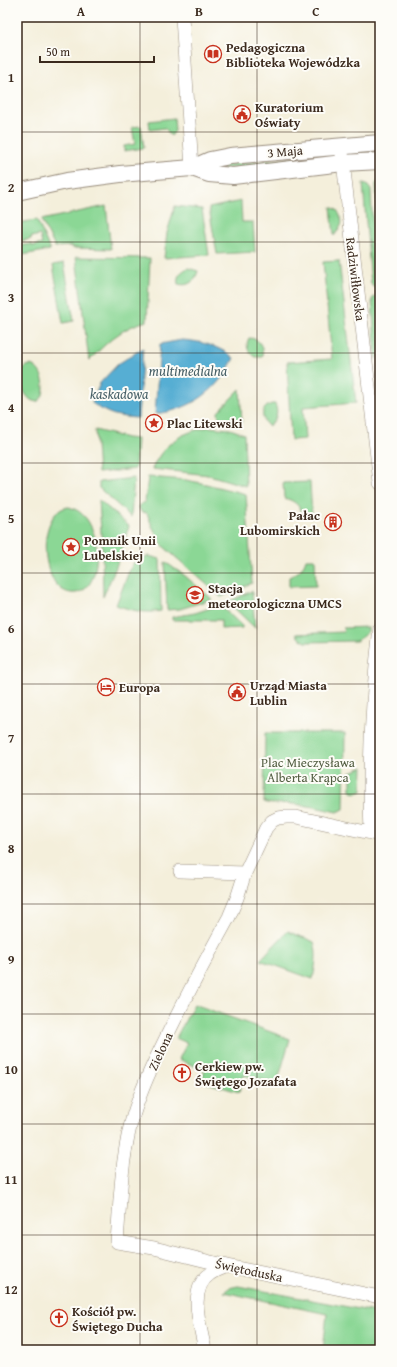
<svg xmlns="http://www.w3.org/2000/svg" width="397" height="1367" font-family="'Gentium Book Plus',serif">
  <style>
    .green { fill: #8bd795; stroke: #63805a }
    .water { fill: #56aed3; stroke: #486c78 }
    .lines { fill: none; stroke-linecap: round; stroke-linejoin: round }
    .minor-casing { stroke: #988c7c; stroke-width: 14 }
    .tertiary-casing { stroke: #988c7c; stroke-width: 18 }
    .minor { stroke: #fff; stroke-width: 13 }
    .tertiary { stroke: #fff; stroke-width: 16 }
    .grid { fill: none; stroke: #3b2a1e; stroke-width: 1; stroke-opacity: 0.55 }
    .labels { text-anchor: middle; stroke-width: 4; stroke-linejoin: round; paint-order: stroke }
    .poi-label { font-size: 13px; font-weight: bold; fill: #3b2a1e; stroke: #fdfcf7; text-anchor: start }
    .street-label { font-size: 13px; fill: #3b2a1e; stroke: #fdfcf7 }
    .park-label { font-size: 13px; fill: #535e42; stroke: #fdfcf7 }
    .water-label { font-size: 14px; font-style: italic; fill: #465f66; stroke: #fdfcf7 }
    .neatline { fill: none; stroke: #3b2a1e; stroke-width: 1.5 }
    .grid-label { font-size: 13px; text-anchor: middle; font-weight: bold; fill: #3b2a1e }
  </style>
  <rect width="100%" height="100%" fill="#fdfcf7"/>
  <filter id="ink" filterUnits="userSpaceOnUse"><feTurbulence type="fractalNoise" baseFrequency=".025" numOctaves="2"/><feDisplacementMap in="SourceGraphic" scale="8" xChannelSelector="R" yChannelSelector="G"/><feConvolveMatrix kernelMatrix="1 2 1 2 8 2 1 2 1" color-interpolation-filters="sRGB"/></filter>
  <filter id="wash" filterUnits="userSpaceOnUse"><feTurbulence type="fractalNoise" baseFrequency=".012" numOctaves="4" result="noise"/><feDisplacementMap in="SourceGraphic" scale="16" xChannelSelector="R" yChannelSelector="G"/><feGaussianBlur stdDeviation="0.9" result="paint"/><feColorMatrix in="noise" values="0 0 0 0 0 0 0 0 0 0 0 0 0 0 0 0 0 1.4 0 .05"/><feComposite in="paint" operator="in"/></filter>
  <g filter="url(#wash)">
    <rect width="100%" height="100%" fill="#f4efdb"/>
    <!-- green -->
    <path class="green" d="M 174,118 L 175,131 L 171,136 L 165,128 L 150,130 L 149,121 Z
      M 141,126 L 144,148 L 124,151 L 124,146 L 135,144 L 132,127 Z
      M 322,156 L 323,158 L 322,159 L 222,169 L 220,167 L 222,165 Z
      M 380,179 L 380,262 L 376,184 Z
      M 363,184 L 367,185 L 371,190 L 374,256 L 378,287 L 373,287 L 371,284 Z
      M 241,201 L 242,222 L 253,222 L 255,252 L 217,254 L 209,208 Z
      M 106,206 L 111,249 L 72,248 L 72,246 L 55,247 L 41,220 Z
      M 175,206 L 202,209 L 209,255 L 164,258 L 167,233 Z
      M 331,207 L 337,210 C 345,223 342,225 334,236 Z
      M 37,220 L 50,250 L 17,256 L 17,246 L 32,244 L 32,246 L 42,244 L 40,235 L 31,237 L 31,239 L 17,242 L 17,223 Z
      M 76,257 L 150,258 L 147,321 C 122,327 106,343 89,361 Z
      M 339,261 L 356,403 L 303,407 L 305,439 L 291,440 L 287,362 L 332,359 L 323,262 Z
      M 64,263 L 74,321 L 63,323 L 53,265 Z
      M 188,268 L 198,271 C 195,281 189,287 178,284 C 176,275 182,271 188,268 Z
      M 374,297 L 379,297 L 380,304 L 380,354 L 376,360 L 372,299 Z
      M 249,338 C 260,338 264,348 262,357 L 255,357 C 248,353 245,345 249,338 Z
      M 30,365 C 42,367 47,387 42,397 C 31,416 7,370 30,365 Z
      M 240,389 L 242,423 L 222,419 L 219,418 L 218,412 Z
      M 272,404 L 275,404 C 279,413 276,421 268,426 C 260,418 261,407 272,404 Z
      M 208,427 L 230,429 L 244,434 L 246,486 L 209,475 L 152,469 C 164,443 180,433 208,427 Z
      M 95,430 L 127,438 L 137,439 L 135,469 L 98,473 Z
      M 148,477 L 186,480 L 206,484 L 246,494 L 252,583 L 221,597 L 163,546 L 152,526 L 147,513 L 141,512 L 139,507 L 142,503 L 145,502 Z
      M 134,478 L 131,517 L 99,488 L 99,482 Z
      M 310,482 L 312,517 L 304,517 C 300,506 296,501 284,498 L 283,483 Z
      M 99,500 L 129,526 L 116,567 L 103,597 L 102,548 Z
      M 69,507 C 97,514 101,555 93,577 C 90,585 84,592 76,593 C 39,597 34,510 69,507 Z
      M 149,556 L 160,559 L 161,611 C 145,614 131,610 116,605 L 130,569 L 135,561 Z
      M 306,559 L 315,559 L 316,586 L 289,587 L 289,577 C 298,573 303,569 306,559 Z
      M 165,562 L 184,575 L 212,599 L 180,609 L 167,610 Z
      M 252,591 L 255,628 L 228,602 Z
      M 220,605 L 242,626 L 242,628 L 221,629 L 221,620 L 172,620 L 172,617 L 195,613 Z
      M 368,627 L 368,631 L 364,636 L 356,641 L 306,642 L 299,638 L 296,634 L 344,632 L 343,628 Z
      M 265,733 L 345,733 L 344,809 L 337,812 C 323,809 308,805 293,804 C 283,802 273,806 264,802 Z
      M 363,767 L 362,791 L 357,793 L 352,792 L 351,791 L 351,772 Z
      M 288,931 C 296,936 305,937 314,942 C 318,955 315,967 313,979 L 260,960 Z
      M 194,1004 L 290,1039 L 277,1084 L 244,1075 L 239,1092 L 200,1081 L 205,1071 L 179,1059 L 187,1043 L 176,1038 Z
      M 238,1286 L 380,1313 L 380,1350 L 323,1350 L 327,1314 L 224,1292 L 229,1288 Z"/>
    <!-- water -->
    <path class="water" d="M 182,340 C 201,341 219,346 234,358 C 218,391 191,410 155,414 L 160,344 Z
      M 143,348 L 138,418 C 118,417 108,415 92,403 L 100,383 L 118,364 Z"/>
  </g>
  <g filter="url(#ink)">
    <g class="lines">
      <!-- minor casing -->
      <g class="minor-casing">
        <path id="minor" d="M 182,17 L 192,168
          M 342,153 L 380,483
          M 371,832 C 368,764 372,696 380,628
          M 380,835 L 296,817 L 286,817 L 278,818 L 272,821 L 266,828 L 245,873 L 237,898 L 229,917 C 206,959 183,1002 162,1046 C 149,1072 137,1099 130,1127 C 121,1165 120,1203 117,1242 L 154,1248 L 227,1266 L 380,1297
          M 180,871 L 245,873
          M 205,1350 C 201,1328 187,1289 210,1274 C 215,1270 221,1268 227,1266"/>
      </g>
      <!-- tertiary casing -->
      <g class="tertiary-casing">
        <path id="tertiary" d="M 192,168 L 209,174 L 233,176 L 343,163 L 380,161
          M 17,192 L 67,181 L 120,174 L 192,168 L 210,160 L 230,156 L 380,143"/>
      </g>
      <!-- minor -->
      <use href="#minor" class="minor"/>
      <!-- tertiary -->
      <use href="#tertiary" class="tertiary"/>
    </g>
  </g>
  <!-- grid -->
  <path class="grid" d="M 140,17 L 140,1350M 257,17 L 257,1350M 17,132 L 380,132M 17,242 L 380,242M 17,353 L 380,353M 17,463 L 380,463M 17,573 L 380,573M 17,684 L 380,684M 17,794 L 380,794M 17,904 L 380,904M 17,1014 L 380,1014M 17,1124 L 380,1124M 17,1235 L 380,1235"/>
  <!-- icons -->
  <defs>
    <g id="library-ring" transform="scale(0.9)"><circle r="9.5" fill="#fdfcf7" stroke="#c8321e" stroke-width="1.5"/><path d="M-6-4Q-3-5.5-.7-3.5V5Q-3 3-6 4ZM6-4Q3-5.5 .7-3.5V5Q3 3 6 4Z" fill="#c8321e"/></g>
    <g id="civic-ring" transform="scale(0.9)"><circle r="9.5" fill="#fdfcf7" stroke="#c8321e" stroke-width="1.5"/><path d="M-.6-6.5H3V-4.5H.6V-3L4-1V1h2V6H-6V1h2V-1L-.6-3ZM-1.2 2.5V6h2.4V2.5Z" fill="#c8321e"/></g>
    <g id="sight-ring" transform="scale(0.9)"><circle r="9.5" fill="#fdfcf7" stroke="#c8321e" stroke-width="1.5"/><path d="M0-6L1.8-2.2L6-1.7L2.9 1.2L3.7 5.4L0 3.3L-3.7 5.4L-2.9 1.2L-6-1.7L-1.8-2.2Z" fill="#c8321e"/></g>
    <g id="building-ring" transform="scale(0.9)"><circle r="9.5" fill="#fdfcf7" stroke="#c8321e" stroke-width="1.5"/><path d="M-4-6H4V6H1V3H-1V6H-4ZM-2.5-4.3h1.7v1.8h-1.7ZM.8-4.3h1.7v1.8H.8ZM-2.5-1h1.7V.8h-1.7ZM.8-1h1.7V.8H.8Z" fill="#c8321e"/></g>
    <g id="university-ring" transform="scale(0.9)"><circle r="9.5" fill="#fdfcf7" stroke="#c8321e" stroke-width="1.5"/><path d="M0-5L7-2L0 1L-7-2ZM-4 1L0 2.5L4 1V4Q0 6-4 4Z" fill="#c8321e"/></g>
    <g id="hotel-ring" transform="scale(0.9)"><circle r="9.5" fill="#fdfcf7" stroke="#c8321e" stroke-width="1.5"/><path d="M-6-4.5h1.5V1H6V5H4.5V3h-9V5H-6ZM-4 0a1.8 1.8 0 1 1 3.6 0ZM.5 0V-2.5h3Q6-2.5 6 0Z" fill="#c8321e"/></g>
    <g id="church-ring" transform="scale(0.9)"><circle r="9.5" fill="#fdfcf7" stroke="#c8321e" stroke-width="1.5"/><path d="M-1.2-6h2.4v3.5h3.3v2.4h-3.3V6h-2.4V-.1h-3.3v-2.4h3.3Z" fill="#c8321e"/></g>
  </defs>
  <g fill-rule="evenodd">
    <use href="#library-ring" x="213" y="54"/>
    <use href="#civic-ring" x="242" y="114"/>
    <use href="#sight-ring" x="154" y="423"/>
    <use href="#building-ring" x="333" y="522"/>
    <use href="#sight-ring" x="71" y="547"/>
    <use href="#university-ring" x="195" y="595"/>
    <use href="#hotel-ring" x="106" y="687"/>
    <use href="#civic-ring" x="237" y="692"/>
    <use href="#church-ring" x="182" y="1073"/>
    <use href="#church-ring" x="59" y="1318"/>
  </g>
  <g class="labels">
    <!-- poi labels -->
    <g class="poi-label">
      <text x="226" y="52">Pedagogiczna<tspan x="226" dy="15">Biblioteka Wojewódzka</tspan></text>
      <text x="255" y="112">Kuratorium<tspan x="255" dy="15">Oświaty</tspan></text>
      <text x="167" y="428">Plac Litewski</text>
      <text x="320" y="520" text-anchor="end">Pałac<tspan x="320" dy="15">Lubomirskich</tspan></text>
      <text x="84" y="545">Pomnik Unii<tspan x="84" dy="15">Lubelskiej</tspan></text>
      <text x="208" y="593">Stacja<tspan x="208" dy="15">meteorologiczna UMCS</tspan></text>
      <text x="250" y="690">Urząd Miasta<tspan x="250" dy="15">Lublin</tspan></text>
      <text x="119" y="692">Europa</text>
      <text x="195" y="1071">Cerkiew pw.<tspan x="195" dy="15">Świętego Jozafata</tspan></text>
      <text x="72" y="1316">Kościół pw.<tspan x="72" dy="15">Świętego Ducha</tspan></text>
    </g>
    <!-- street labels -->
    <g class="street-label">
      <text transform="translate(285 151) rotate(-5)" y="5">3 Maja</text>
      <text transform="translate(356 279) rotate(83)" y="5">Radziwiłłowska</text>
      <text transform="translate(160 1051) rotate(-65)" y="5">Zielona</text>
      <text transform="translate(249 1270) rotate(12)" y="5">Świętoduska</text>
    </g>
    <!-- park labels -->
    <g class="park-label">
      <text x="308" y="767">Plac Mieczysława<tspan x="308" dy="15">Alberta Krąpca</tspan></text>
    </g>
    <!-- water labels -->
    <g class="water-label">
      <text x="188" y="376">multimedialna</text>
      <text x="119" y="399">kaskadowa</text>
    </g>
  </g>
  <!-- margin -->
  <rect width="397" height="1367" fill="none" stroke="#fdfcf7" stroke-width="44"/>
  <!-- scale -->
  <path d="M40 56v6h114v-6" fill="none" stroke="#3b2a1e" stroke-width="2"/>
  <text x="46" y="56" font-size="12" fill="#3b2a1e" stroke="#fdfcf7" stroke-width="3" paint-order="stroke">50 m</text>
  <rect x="22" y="22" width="353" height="1323" class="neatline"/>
  <g class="grid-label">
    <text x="81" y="16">A</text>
    <text x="199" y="16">B</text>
    <text x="316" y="16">C</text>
    <text x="11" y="82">1</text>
    <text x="11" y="192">2</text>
    <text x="11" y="302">3</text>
    <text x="11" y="412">4</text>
    <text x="11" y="523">5</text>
    <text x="11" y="633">6</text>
    <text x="11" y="743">7</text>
    <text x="11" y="853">8</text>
    <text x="11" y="964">9</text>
    <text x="11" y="1074">10</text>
    <text x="11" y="1184">11</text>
    <text x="11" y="1294">12</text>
  </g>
</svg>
